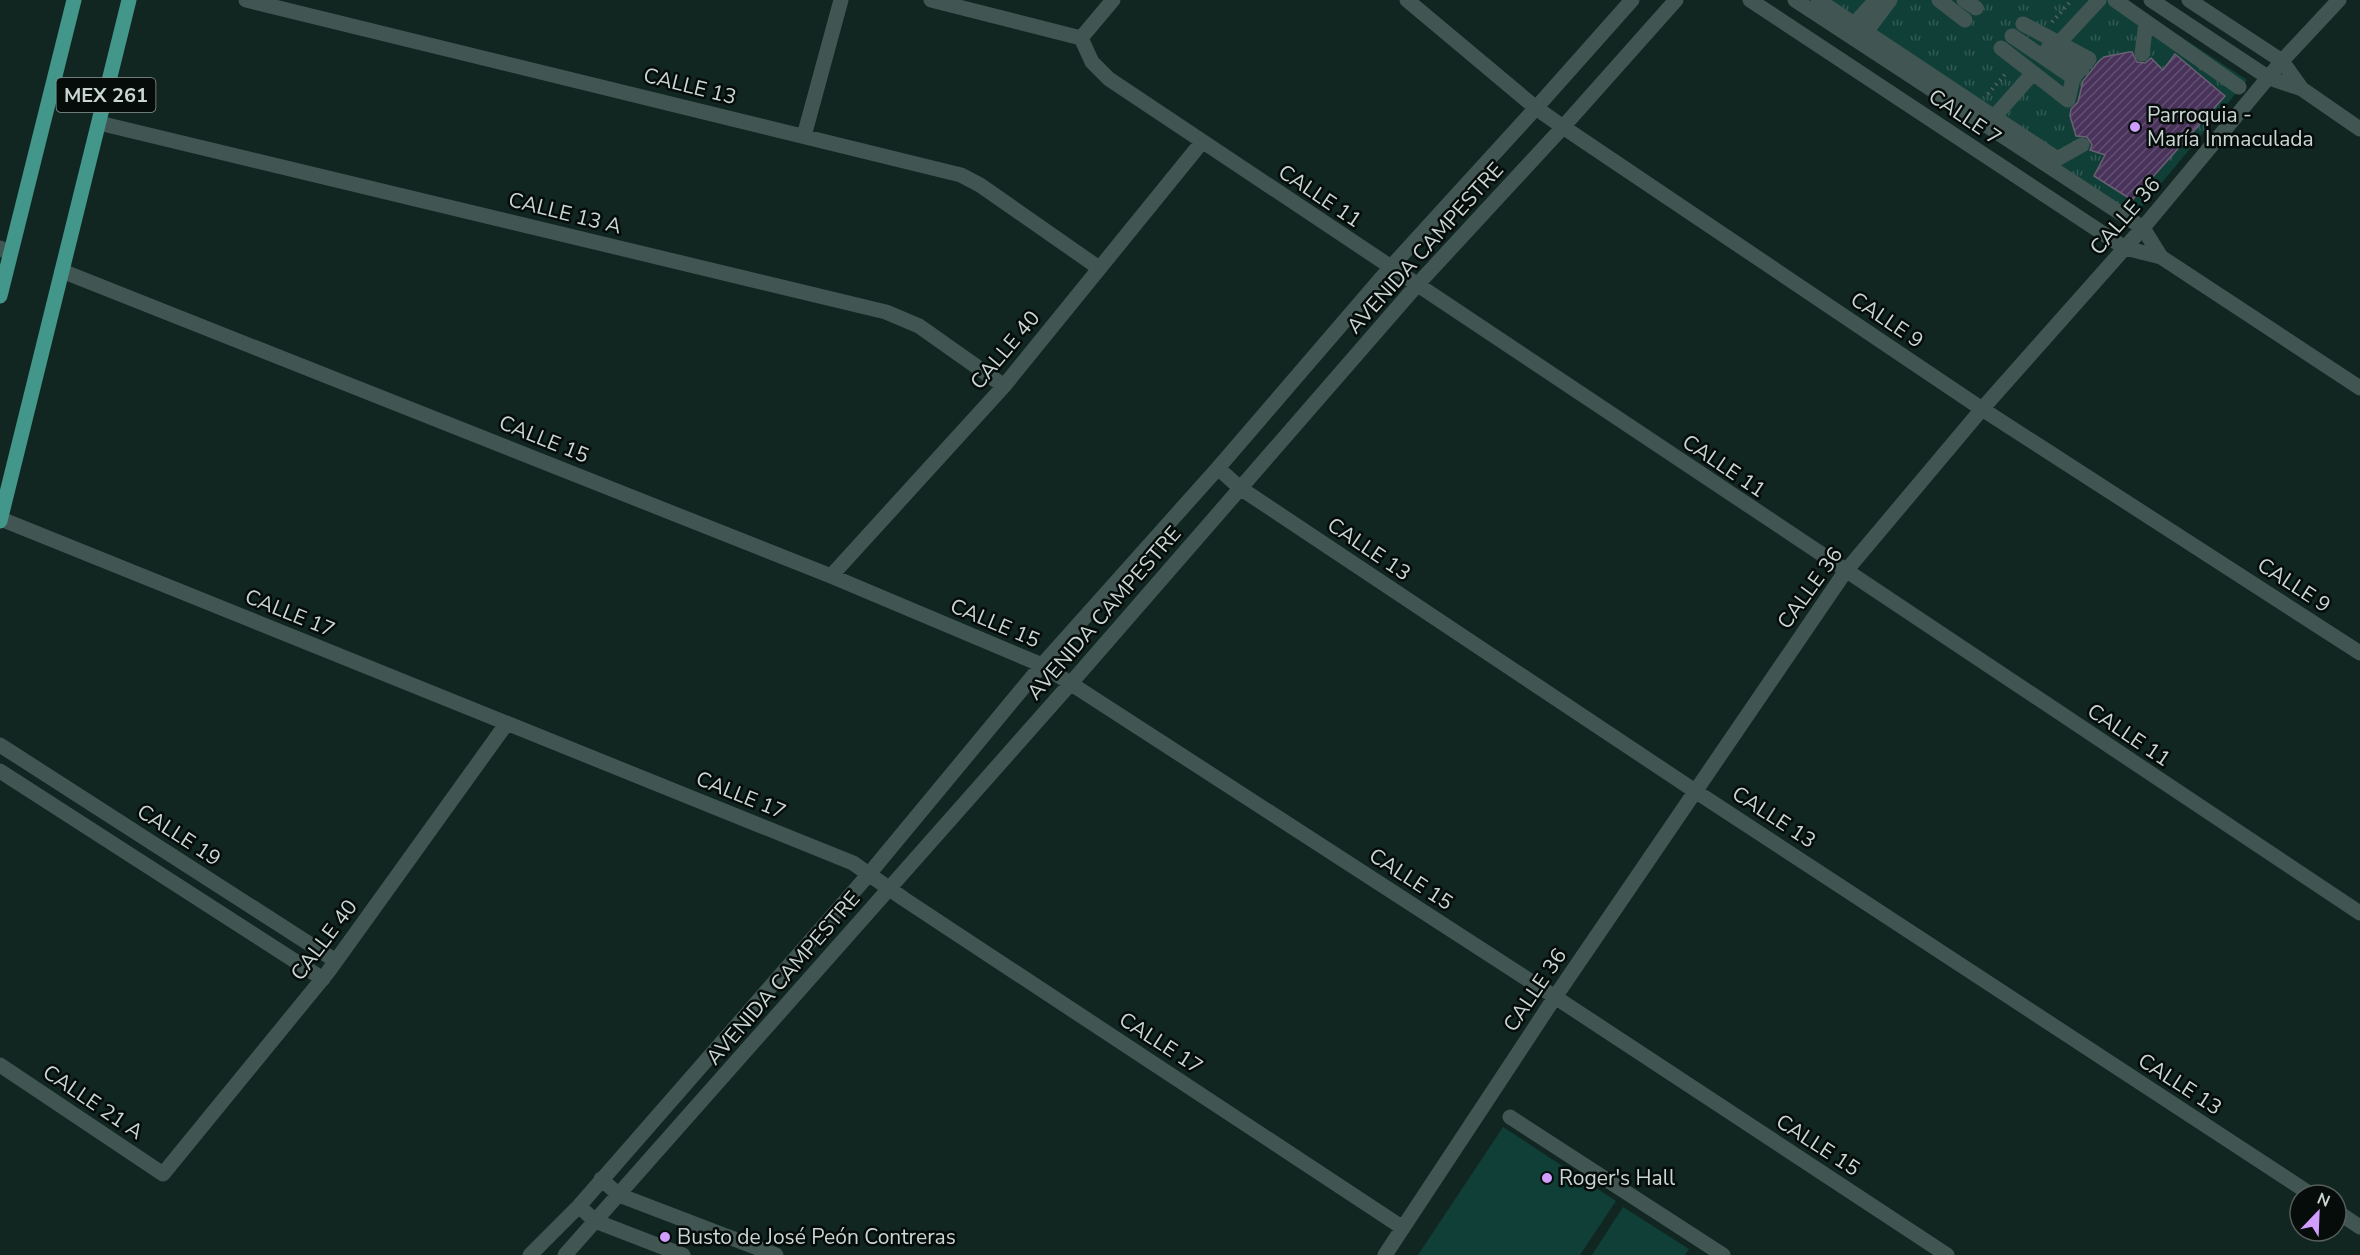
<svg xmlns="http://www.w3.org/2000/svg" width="2360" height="1255" font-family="'Nunito Sans',sans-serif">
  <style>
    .green { fill: #103f38 }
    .park { fill: url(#park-tufts) }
    .building { fill: url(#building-hatch); stroke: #6a6172; stroke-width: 1.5 }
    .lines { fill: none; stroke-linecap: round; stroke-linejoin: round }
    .path { stroke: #51625f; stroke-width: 4; stroke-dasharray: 1.5 4.5; stroke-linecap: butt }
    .minor { stroke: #415652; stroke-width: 15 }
    .major { stroke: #42978a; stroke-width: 15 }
    .poi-dot { fill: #d19dfe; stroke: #050c0a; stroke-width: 2 }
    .labels { text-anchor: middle; stroke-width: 5; stroke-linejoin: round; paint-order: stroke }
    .shield { fill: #050c0a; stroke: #8f9997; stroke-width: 1.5 }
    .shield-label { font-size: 20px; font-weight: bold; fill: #cad6d3 }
    .street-label { font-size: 21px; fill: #cad6d3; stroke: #050c0a }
    .poi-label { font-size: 21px; fill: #cad6d3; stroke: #050c0a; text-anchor: start }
  </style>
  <defs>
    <pattern id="park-tufts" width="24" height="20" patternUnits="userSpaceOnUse" patternTransform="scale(1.5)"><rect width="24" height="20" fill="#103f38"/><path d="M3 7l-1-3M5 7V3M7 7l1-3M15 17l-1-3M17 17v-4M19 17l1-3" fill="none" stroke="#315a54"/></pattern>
    <pattern id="building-hatch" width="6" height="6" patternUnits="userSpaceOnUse" patternTransform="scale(1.5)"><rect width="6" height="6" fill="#49335b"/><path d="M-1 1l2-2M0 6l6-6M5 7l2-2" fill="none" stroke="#625072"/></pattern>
  </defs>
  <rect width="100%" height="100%" fill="#112521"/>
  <!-- green -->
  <path class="green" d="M 1503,1127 L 1616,1201 L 1580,1255 L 1418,1255 Z
    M 1623,1207 L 1689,1249 L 1685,1255 L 1592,1255 Z"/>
  <!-- park -->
  <path class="park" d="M 1811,0 L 2125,0 L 2247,80 L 2135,215 Z"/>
  <!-- building -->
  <path class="building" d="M 2129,52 L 2132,52 L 2137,62 L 2145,63 L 2151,58 L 2163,70 L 2175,54 L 2225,96 L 2132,200 L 2094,176 L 2105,155 L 2090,150 L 2092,145 L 2087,137 L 2076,136 L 2070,116 L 2071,109 L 2078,102 L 2083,81 L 2099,61 L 2104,57 Z"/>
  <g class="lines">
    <!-- path -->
    <path class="path" d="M 2052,22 L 2072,0
      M 1988,94 L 2007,72"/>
    <!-- minor -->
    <path class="minor" d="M 246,0 L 961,175 L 980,185 L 1099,268
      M 931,0 L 1081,38
      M 1407,0 L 1536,108 L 1563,127 L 1982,409 L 2360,653
      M 1750,0 L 2125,248 L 2161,257 L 2360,388
      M 1795,0 L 2143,228 L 2161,257
      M 1818,0 L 2053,156
      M 1939,0 L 1965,20
      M 1964,0 L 1976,8
      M 2115,0 L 2239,87
      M 2151,0 L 2269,78 L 2302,89 L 2360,129
      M 2189,0 L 2282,61 L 2302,89
      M 1854,24 L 1876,0
      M 1866,32 L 1890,0
      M 2012,36 L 2074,78
      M 1081,38 L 1092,62 L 1109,79 L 2360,913
      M 1081,38 L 1113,0
      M 2059,43 L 2099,0
      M 2001,48 L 2068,100 L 2073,78 L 2089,59 L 2023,24
      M 2048,48 L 2082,69
      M 2142,54 L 2146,22
      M 1994,117 L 2033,73
      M 99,123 L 886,312 L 919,326 L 1004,386
      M 804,136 L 841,0
      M 2057,159 L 2082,145
      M 0,248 L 10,254
      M 62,271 L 831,576 L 1042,665 L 1555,997 L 1947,1255
      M 1218,468 L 1240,488 L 1695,791 L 2312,1195
      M 1,519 L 853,863 L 904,899 L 1403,1228
      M 831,576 L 1004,386 L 1202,142
      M 0,745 L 336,961
      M 0,771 L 323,979
      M 0,1065 L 163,1174 L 328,972 L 507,723
      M 1510,1117 L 1723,1255
      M 601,1179 L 619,1195 L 776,1255
      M 579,1206 L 595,1221 L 683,1255
      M 2336,1211 L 2360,1227
      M 530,1255 L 579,1206 L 869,874 L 1042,665 L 1218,468 L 1390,268 L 1536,108 L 1632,0
      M 565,1255 L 1071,683 L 1417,285 L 1563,127 L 1676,0
      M 1385,1255 L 1555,997 L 1845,572 L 1982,409 L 2147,223 L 2282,61 L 2339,0"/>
    <!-- major -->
    <path class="major" d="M 0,296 L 74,0
      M 0,521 L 129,0"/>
  </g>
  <!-- markers -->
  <g class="poi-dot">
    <circle cx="2135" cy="127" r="6"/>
    <circle cx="1547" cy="1178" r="6"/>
    <circle cx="665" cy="1237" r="6"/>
  </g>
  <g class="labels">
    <!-- shield labels -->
    <rect class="shield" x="56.5" y="78" width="99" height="34" rx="4.5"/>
    <g class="shield-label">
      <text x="106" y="102">MEX 261</text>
    </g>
    <!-- street labels -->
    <g class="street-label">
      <text transform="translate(690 86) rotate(14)" y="7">CALLE 13</text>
      <text transform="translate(1965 117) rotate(34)" y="7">CALLE 7</text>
      <text transform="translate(1320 196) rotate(34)" y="7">CALLE 11</text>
      <text transform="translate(565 213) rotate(14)" y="7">CALLE 13 A</text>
      <text transform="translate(2125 216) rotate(-49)" y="7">CALLE 36</text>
      <text transform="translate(1425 248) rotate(-48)" y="7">AVENIDA CAMPESTRE</text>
      <text transform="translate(1887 320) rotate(34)" y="7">CALLE 9</text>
      <text transform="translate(1005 350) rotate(-50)" y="7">CALLE 40</text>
      <text transform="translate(544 439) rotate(22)" y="7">CALLE 15</text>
      <text transform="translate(1724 466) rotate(34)" y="7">CALLE 11</text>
      <text transform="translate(1369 549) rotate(34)" y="7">CALLE 13</text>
      <text transform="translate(2294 585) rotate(33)" y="7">CALLE 9</text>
      <text transform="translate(1810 588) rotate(-54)" y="7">CALLE 36</text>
      <text transform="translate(290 613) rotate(22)" y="7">CALLE 17</text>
      <text transform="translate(1104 613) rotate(-49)" y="7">AVENIDA CAMPESTRE</text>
      <text transform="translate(995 623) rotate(23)" y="7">CALLE 15</text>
      <text transform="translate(2129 735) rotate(34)" y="7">CALLE 11</text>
      <text transform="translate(741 795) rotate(22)" y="7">CALLE 17</text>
      <text transform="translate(1774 817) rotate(33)" y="7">CALLE 13</text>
      <text transform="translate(179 835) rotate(33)" y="7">CALLE 19</text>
      <text transform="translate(1411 879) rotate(33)" y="7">CALLE 15</text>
      <text transform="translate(324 940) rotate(-53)" y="7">CALLE 40</text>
      <text transform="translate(783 978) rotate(-49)" y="7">AVENIDA CAMPESTRE</text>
      <text transform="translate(1535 990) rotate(-56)" y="7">CALLE 36</text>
      <text transform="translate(1161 1043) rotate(33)" y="7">CALLE 17</text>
      <text transform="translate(2180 1084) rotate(33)" y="7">CALLE 13</text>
      <text transform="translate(93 1102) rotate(34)" y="7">CALLE 21 A</text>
      <text transform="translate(1818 1145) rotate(33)" y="7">CALLE 15</text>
    </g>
    <!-- poi labels -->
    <g class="poi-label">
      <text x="2147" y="122">Parroquia -<tspan x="2147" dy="24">María Inmaculada</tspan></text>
      <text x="1559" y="1185">Roger's Hall</text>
      <text x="677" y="1244">Busto de José Peón Contreras</text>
    </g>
  </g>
  <!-- north arrow -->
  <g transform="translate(2318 1213) rotate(23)"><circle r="28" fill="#050c0a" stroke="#545d5a" stroke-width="1.5"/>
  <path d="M0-4.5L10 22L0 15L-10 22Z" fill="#d19dfe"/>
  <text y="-9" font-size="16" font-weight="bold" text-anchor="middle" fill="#cad6d3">N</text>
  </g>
</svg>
